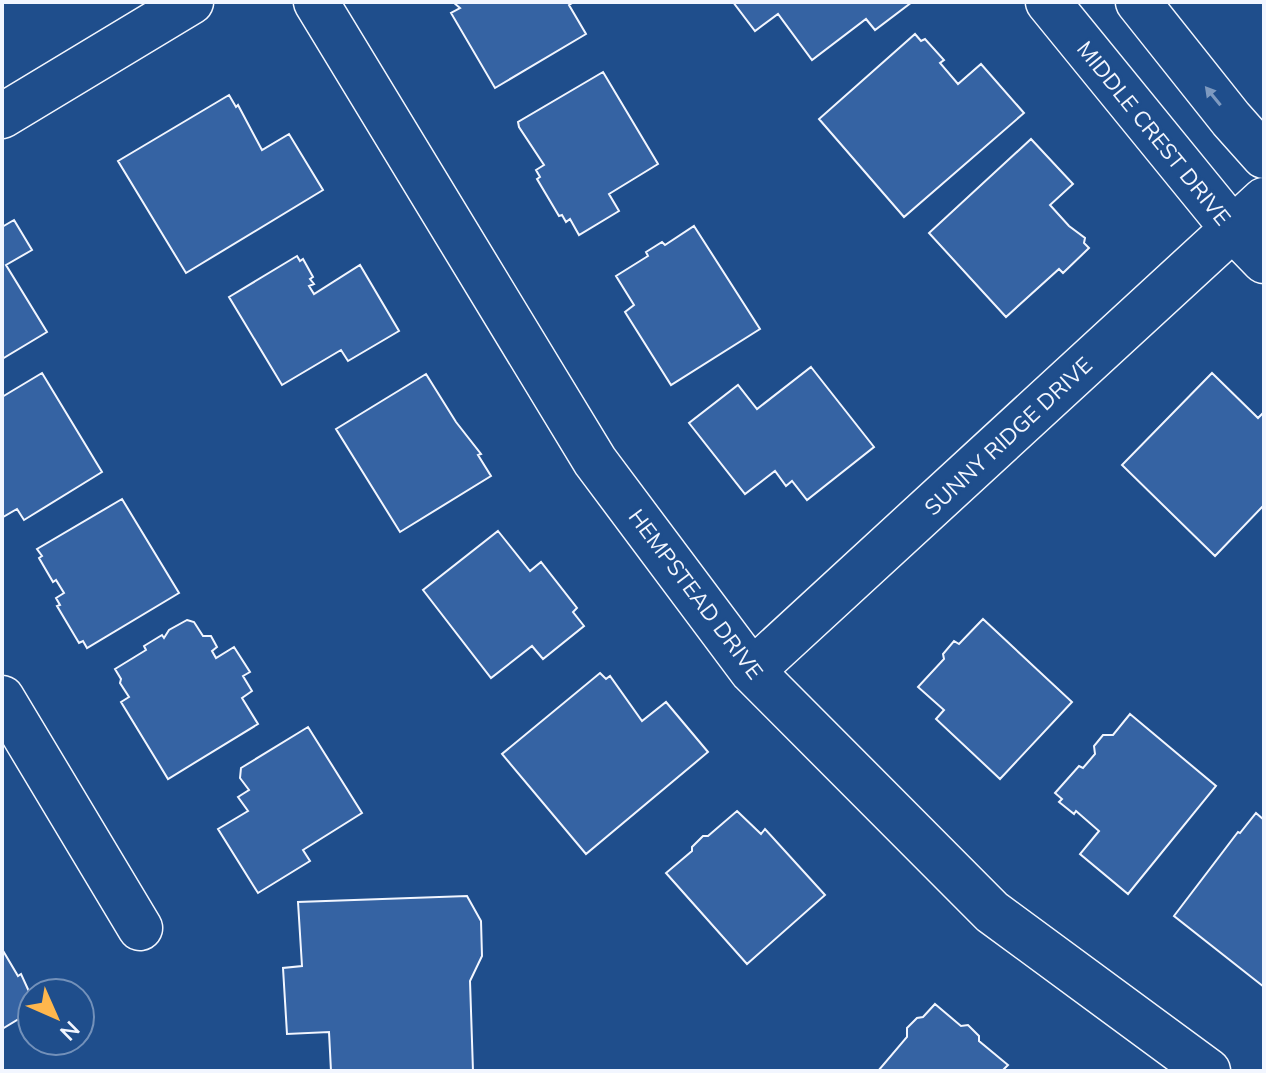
<svg xmlns="http://www.w3.org/2000/svg" width="1266" height="1073" font-family="Mulish,sans-serif">
  <style>
    .building { fill: #3563a3; stroke: #f2f6ff; stroke-width: 2 }
    .lines { fill: none; stroke-linecap: round; stroke-linejoin: round }
    .minor-casing { stroke: #f2f6ff; stroke-width: 47 }
    .minor { stroke: #1f4e8c; stroke-width: 44 }
    .oneway { fill: #7e9ac0 }
    .labels { text-anchor: middle; stroke-width: 6; stroke-linejoin: round; paint-order: stroke }
    .street-label { font-size: 22px; fill: #f2f6ff; stroke: #1f4e8c }
  </style>
  <rect width="100%" height="100%" fill="#1f4e8c"/>
  <!-- building -->
  <path class="building" d="M 453,2 L 574,2 L 569,5 L 586,34 L 495,88 L 451,13 L 460,8 Z
    M 733,2 L 912,2 L 875,30 L 866,19 L 812,60 L 778,14 L 755,31 Z
    M 915,34 L 921,41 L 925,39 L 944,60 L 940,63 L 958,84 L 981,64 L 1024,113 L 904,217 L 819,119 Z
    M 603,72 L 658,164 L 609,194 L 619,211 L 579,235 L 570,219 L 566,222 L 562,215 L 559,216 L 537,179 L 540,177 L 536,170 L 544,165 L 519,127 L 518,122 Z
    M 229,95 L 236,107 L 238,105 L 262,150 L 289,134 L 323,190 L 186,273 L 118,161 Z
    M 1031,139 L 1073,184 L 1050,205 L 1069,226 L 1085,238 L 1084,243 L 1089,248 L 1063,273 L 1059,269 L 1006,317 L 929,233 Z
    M 14,220 L 32,250 L 6,265 L 47,332 L 2,359 L 2,227 Z
    M 694,226 L 760,329 L 671,385 L 625,312 L 634,305 L 616,276 L 648,256 L 646,252 L 662,242 L 665,245 Z
    M 297,256 L 300,261 L 303,259 L 313,277 L 310,279 L 314,284 L 309,286 L 314,294 L 360,265 L 399,331 L 348,361 L 341,350 L 282,385 L 229,297 Z
    M 811,367 L 874,447 L 807,500 L 792,481 L 786,486 L 775,471 L 745,494 L 689,423 L 738,385 L 757,409 Z
    M 42,373 L 102,472 L 24,520 L 17,509 L 3,517 L 2,397 Z
    M 1212,373 L 1258,418 L 1264,412 L 1264,505 L 1215,556 L 1122,465 Z
    M 426,374 L 456,422 L 481,454 L 478,455 L 491,476 L 400,532 L 336,429 Z
    M 122,499 L 179,593 L 87,648 L 83,641 L 79,643 L 57,606 L 60,605 L 56,598 L 64,593 L 56,580 L 53,582 L 39,558 L 42,556 L 37,549 Z
    M 498,531 L 530,571 L 541,562 L 577,608 L 573,612 L 584,626 L 543,659 L 532,646 L 491,678 L 423,590 Z
    M 983,619 L 1072,702 L 1000,779 L 936,719 L 944,710 L 918,687 L 944,659 L 943,654 L 954,641 L 959,644 Z
    M 187,620 L 194,622 L 203,636 L 211,636 L 217,647 L 212,651 L 216,658 L 234,647 L 250,672 L 243,676 L 252,691 L 242,698 L 258,724 L 168,779 L 121,702 L 129,697 L 120,683 L 121,679 L 115,669 L 146,650 L 144,646 L 162,635 L 164,638 L 169,630 Z
    M 600,673 L 606,679 L 610,676 L 642,721 L 666,702 L 708,752 L 586,854 L 502,754 Z
    M 1130,714 L 1216,786 L 1128,894 L 1080,854 L 1099,831 L 1076,811 L 1074,814 L 1059,802 L 1062,799 L 1055,793 L 1079,766 L 1083,768 L 1095,754 L 1094,746 L 1103,735 L 1113,735 Z
    M 308,727 L 362,813 L 303,850 L 310,861 L 258,893 L 218,829 L 248,811 L 238,797 L 249,790 L 240,778 L 241,768 Z
    M 737,811 L 761,834 L 765,829 L 825,895 L 747,964 L 666,873 L 692,851 L 692,847 L 703,836 L 708,836 Z
    M 1256,813 L 1264,820 L 1264,987 L 1174,916 L 1238,832 L 1240,833 Z
    M 467,896 L 481,921 L 482,956 L 470,981 L 473,1071 L 331,1071 L 329,1032 L 287,1034 L 283,968 L 302,966 L 298,902 Z
    M 2,949 L 18,976 L 21,974 L 32,998 L 32,1011 L 2,1029 Z
    M 935,1004 L 961,1026 L 968,1025 L 979,1036 L 979,1041 L 1008,1065 L 1002,1071 L 878,1071 L 907,1037 L 907,1028 L 917,1018 L 923,1017 Z"/>
  <g class="lines">
    <!-- minor casing -->
    <g class="minor-casing">
      <path id="minor" d="M 316,2 L 595,461 L 752,671 L 992,912 L 1208,1071
        M 1048,2 L 1233,229 L 1264,261
        M 1138,2 L 1231,119 L 1264,156
        M 2,116 L 191,2
        M 752,671 L 1264,200
        M 2,698 L 140,928"/>
    </g>
    <!-- minor -->
    <use href="#minor" class="minor"/>
  </g>
  <!-- one-way arrows -->
  <defs><path id="oneway-solid" d="M-6-.8H1V-3.2L6.5 0L1 3.2V.8H-6Z" transform="scale(2)"/></defs>
  <use class="oneway" href="#oneway-solid" transform="translate(1213 96) rotate(-129)"/>
  <g class="labels">
    <!-- street labels -->
    <g class="street-label">
      <text transform="translate(1154 133) rotate(51)" y="8">MIDDLE CREST DRIVE</text>
      <text transform="translate(1008 436) rotate(-43)" y="8">SUNNY RIDGE DRIVE</text>
      <text transform="translate(696 594) rotate(53)" y="8">HEMPSTEAD DRIVE</text>
    </g>
  </g>
  <!-- border -->
  <rect width="1266" height="1073" fill="none" stroke="#f2f6ff" stroke-width="8"/>
  <!-- north arrow -->
  <g transform="translate(56 1017) rotate(135)"><circle r="38" fill="#1f4e8c" stroke="#7391ba" stroke-width="2"/>
  <path d="M0-6L14 30L0 20L-14 30Z" fill="#ffb74d"/>
  <text y="-12" font-size="22" font-weight="bold" text-anchor="middle" fill="#f2f6ff">N</text>
  </g>
</svg>
